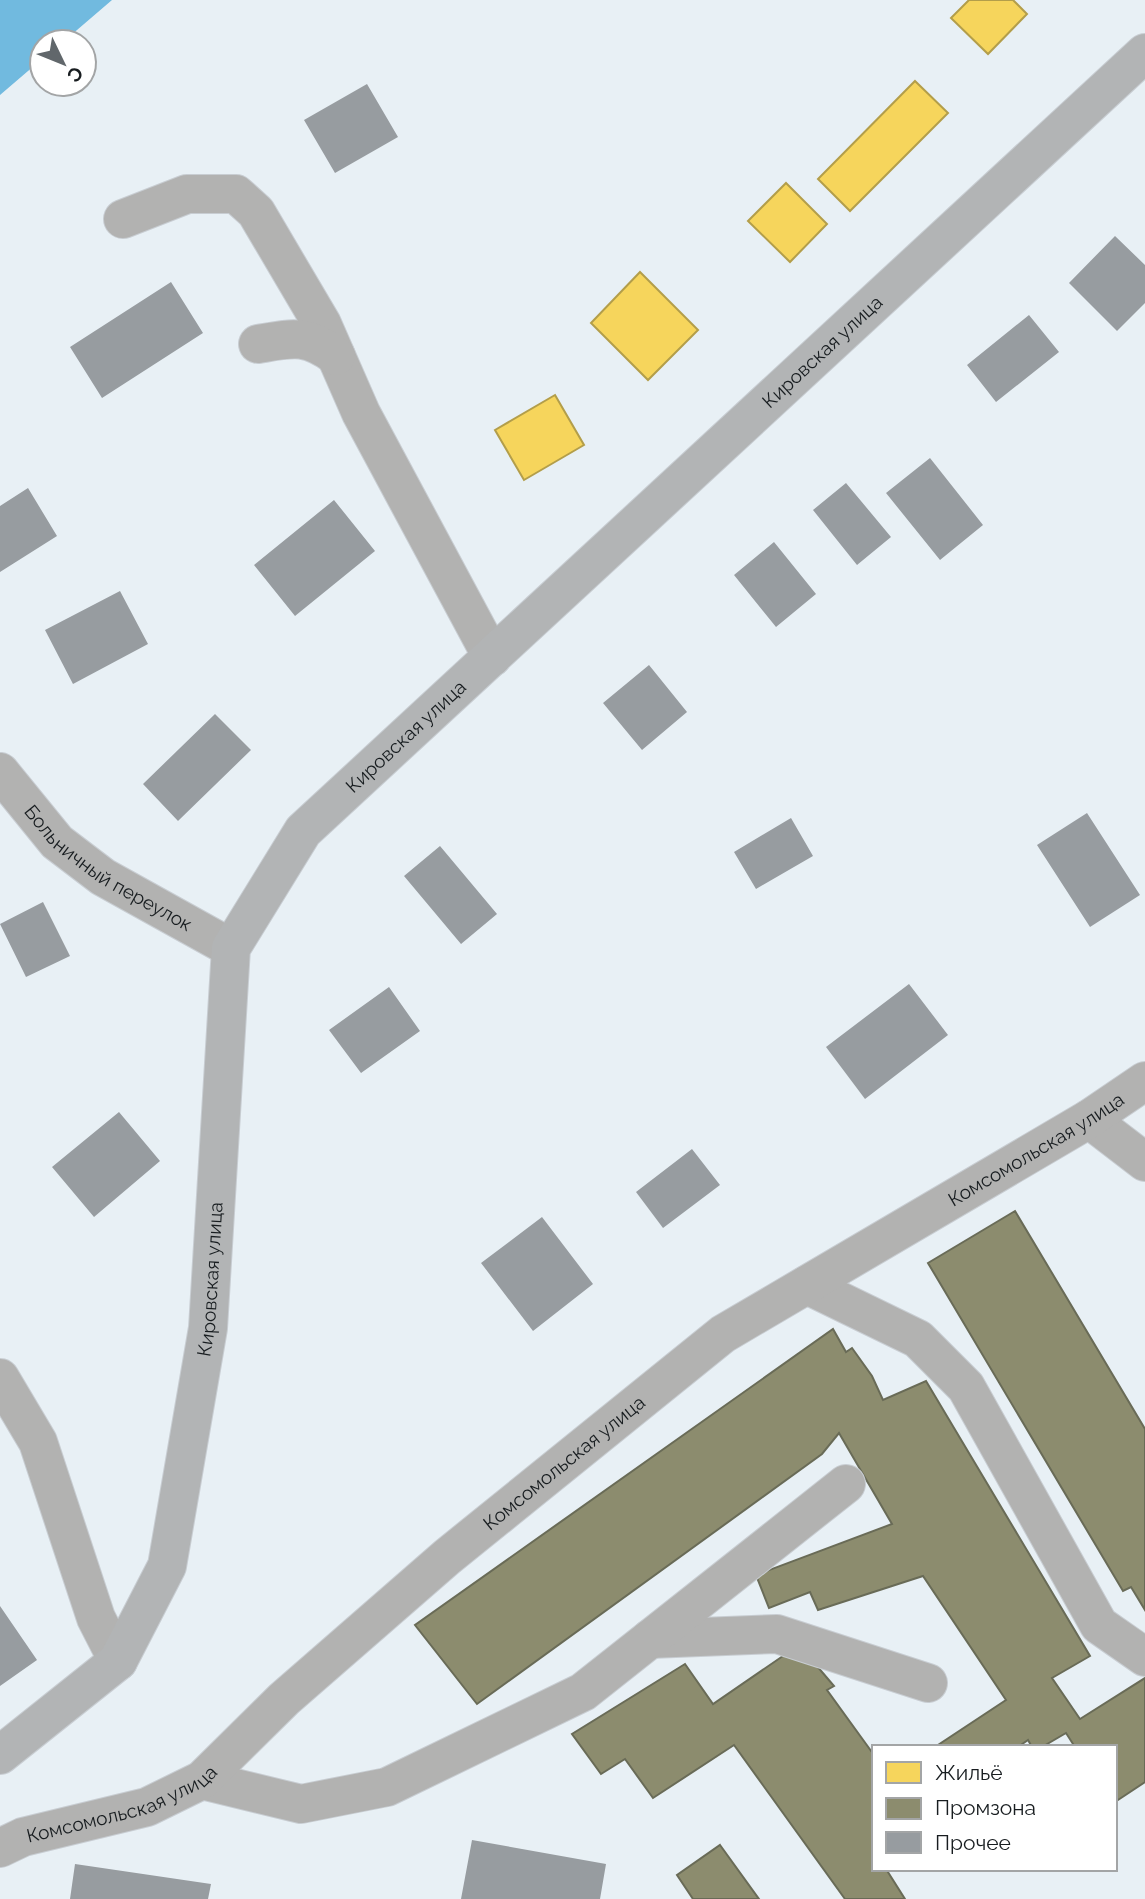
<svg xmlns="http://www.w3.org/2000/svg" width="1145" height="1899" font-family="Raleway,sans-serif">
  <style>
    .water { fill: #71badf }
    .homes { fill: #f6d55c; stroke: #b39e4a; stroke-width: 2 }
    .industry { fill: #8c8c6e; stroke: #696b57; stroke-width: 2 }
    .building { fill: #979ca0 }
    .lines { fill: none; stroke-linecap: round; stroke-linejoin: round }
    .minor-casing { stroke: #c8cdd2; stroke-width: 40 }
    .major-casing { stroke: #c8cdd2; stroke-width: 40 }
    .minor { stroke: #b2b2b1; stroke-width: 38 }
    .major { stroke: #b2b4b5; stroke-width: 38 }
    .labels { text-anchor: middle; stroke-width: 7; stroke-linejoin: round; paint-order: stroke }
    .street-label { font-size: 19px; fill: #181d20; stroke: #fff }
  </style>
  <rect width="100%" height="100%" fill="#e8f0f5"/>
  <!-- water -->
  <path class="water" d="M 0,0 L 112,0 L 63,42 L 42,42 L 42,59 L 0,95 Z"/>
  <!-- homes -->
  <path class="homes" d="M 969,0 L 1013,0 L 1027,14 L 988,54 L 951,18 Z
    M 915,81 L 948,113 L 850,211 L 818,179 Z
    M 786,183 L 827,224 L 790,262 L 748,221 Z
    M 640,272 L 698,330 L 648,380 L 591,323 Z
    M 555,395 L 584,445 L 524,480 L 495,430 Z"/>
  <!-- industry -->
  <path class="industry" d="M 1015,1211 L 1145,1429 L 1145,1610 L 1131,1587 L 1123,1591 L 928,1263 Z
    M 833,1329 L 846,1352 L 852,1348 L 872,1376 L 883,1400 L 926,1381 L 1090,1656 L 1052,1678 L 1080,1719 L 1145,1678 L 1145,1782 L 1115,1802 L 1115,1747 L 1075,1747 L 1066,1733 L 1042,1747 L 1032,1747 L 1028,1740 L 1018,1747 L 935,1747 L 1006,1700 L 923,1576 L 818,1610 L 810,1592 L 769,1608 L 756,1575 L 892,1524 L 839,1433 L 822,1454 L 477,1704 L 415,1625 Z
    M 799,1645 L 834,1686 L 827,1690 L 874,1755 L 874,1869 L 886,1869 L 905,1899 L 845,1899 L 734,1745 L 653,1798 L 625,1759 L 601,1774 L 572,1734 L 685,1664 L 713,1704 Z
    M 720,1845 L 759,1899 L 693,1899 L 677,1875 Z"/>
  <!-- building -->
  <path class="building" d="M 367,84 L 398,137 L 335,173 L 304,120 Z
    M 1115,236 L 1145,265 L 1145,303 L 1117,331 L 1069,283 Z
    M 171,282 L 203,333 L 102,398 L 70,347 Z
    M 1029,315 L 1059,352 L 996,402 L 967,365 Z
    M 930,458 L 983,525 L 940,560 L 886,493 Z
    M 846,483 L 891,537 L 857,565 L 813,510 Z
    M 28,488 L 57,536 L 0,572 L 0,506 Z
    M 334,500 L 375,551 L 295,616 L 254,565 Z
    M 774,542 L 816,594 L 776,627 L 734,575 Z
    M 120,591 L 148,644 L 73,684 L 45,630 Z
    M 649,665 L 687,712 L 642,750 L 603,703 Z
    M 215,714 L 251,750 L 178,821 L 143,784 Z
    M 1087,813 L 1140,895 L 1090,927 L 1037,845 Z
    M 791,818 L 813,856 L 756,889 L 734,852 Z
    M 440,846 L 497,914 L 461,944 L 404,876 Z
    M 43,902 L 70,956 L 26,977 L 0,924 Z
    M 909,984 L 948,1035 L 865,1099 L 826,1047 Z
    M 389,987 L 420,1031 L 361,1073 L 329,1030 Z
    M 119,1112 L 160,1161 L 94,1217 L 52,1167 Z
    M 692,1149 L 720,1185 L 663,1228 L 636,1192 Z
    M 542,1217 L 593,1284 L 533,1331 L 481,1263 Z
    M 0,1606 L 37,1660 L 0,1686 Z
    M 472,1840 L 606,1864 L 600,1899 L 461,1899 Z
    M 75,1864 L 211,1884 L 208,1899 L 70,1899 Z"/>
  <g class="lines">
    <!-- minor casing -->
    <g class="minor-casing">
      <g id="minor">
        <path d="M 123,219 L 187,194 L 236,194 L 256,212 L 322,324 L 361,413 L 492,657"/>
        <path d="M 258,344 C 293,338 306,334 336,356"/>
        <path id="s1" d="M 0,772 L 57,842 L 103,877 L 231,948"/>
        <path d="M 1089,1119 L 1145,1162"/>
        <path d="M 807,1285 L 918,1339 L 966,1387 L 1099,1625 L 1145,1657"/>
        <path d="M 0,1378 L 38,1442 L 96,1618 L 118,1661"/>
        <path d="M 650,1639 L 777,1634 L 928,1683"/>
        <path d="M 202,1780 L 301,1804 L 387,1787 L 583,1692 L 846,1484"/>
        <path id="s2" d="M 0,1848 L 23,1837 L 147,1807 L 202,1780 L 284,1699 L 447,1557 L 723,1334 L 1089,1119 L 1145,1081"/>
      </g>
    </g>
    <!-- major casing -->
    <g class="major-casing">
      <g id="major">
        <path id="s3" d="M 0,1755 L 118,1661 L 167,1566 L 208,1328 L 231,948 L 303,831 L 1145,53"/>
      </g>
    </g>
    <!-- minor -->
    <use href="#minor" class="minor"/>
    <!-- major -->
    <use href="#major" class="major"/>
  </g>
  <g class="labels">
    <!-- street labels -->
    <g class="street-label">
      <text dy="7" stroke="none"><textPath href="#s3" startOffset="1724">Кировская улица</textPath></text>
      <text dy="7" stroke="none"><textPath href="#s3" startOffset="1157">Кировская улица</textPath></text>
      <text dy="7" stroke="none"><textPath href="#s1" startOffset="147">Больничный переулок</textPath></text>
      <text dy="7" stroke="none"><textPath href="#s2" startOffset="1264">Комсомольская улица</textPath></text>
      <text dy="7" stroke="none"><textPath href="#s3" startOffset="548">Кировская улица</textPath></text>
      <text dy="7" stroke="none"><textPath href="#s2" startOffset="696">Комсомольская улица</textPath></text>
      <text dy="7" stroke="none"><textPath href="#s2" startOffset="130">Комсомольская улица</textPath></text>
    </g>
  </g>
  <!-- legend -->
  <rect x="872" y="1745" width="245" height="126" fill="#ffffff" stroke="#a3a5a6" stroke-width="2"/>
  <rect x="886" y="1762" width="35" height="21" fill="#f6d55c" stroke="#a3a5a6" stroke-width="2"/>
  <text x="935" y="1780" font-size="21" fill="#181d20">Жильё</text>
  <rect x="886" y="1798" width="35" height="21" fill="#8c8c6e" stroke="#a3a5a6" stroke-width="2"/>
  <text x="935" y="1815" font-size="21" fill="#181d20">Промзона</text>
  <rect x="886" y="1832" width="35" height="21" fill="#979ca0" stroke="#a3a5a6" stroke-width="2"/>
  <text x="935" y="1850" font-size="21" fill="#181d20">Прочее</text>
  <!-- north arrow -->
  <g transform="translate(63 63) rotate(133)"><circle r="33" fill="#ffffff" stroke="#a3a5a6" stroke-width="2"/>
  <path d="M0-5L12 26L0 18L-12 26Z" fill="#61676b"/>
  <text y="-10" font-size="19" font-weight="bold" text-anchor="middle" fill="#181d20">С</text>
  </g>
</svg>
